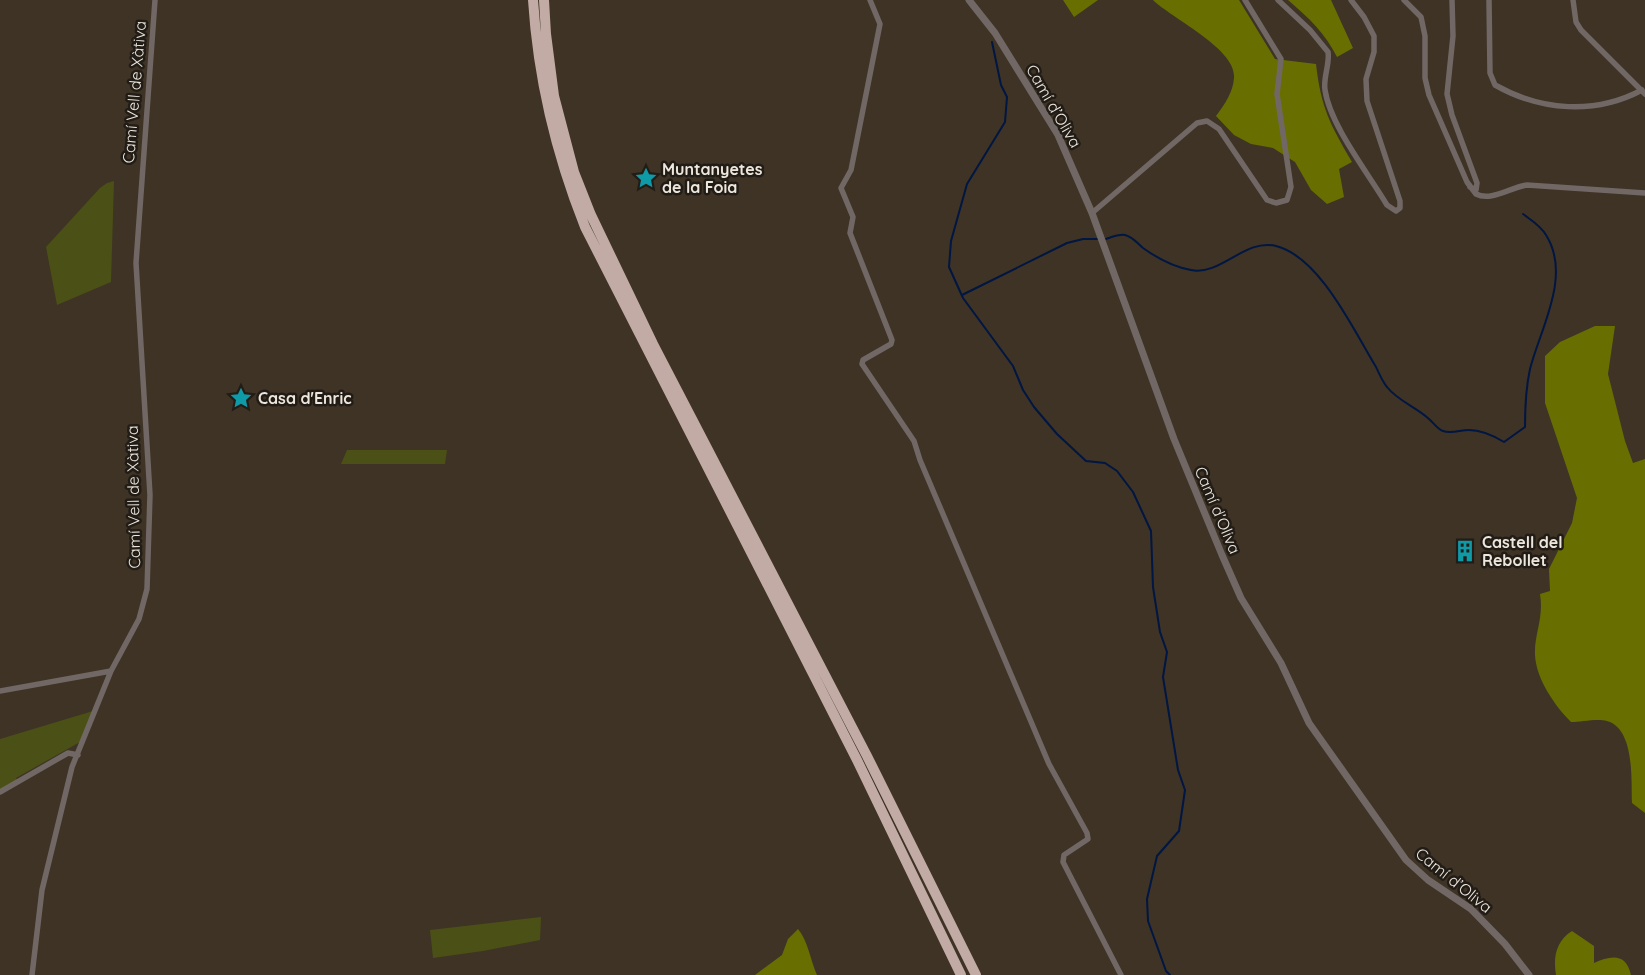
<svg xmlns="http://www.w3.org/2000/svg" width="1645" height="975" font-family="Quicksand,sans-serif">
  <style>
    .green { fill: #4b5016 }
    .forest { fill: #686f00 }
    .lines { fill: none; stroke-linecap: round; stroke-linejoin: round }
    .stream { stroke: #001643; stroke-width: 2 }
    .minor { stroke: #716865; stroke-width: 5.5 }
    .tertiary { stroke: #716865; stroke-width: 7 }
    .motorway { stroke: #c3aba5; stroke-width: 10 }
    .labels { text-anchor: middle; stroke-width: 5; stroke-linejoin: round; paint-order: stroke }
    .street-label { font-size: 16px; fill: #ede6dd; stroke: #211c16 }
    .poi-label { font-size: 16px; font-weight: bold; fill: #ede6dd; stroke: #211c16; text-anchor: start }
  </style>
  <rect width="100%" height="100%" fill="#3e3325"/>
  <!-- green -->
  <path class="green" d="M 114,181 L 111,282 L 57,305 L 46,247 L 100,188 L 107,183 Z
    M 347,450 L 447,450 L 445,464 L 341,464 Z
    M 93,711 L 80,742 L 16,778 L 17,780 L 0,790 L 0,739 Z
    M 541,917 L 540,940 L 483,951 L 433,958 L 430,930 Z"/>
  <!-- forest -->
  <path class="forest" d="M 1063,0 L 1098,0 L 1074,17 Z
    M 1153,0 L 1239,0 L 1275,59 L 1316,64 C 1321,108 1330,124 1352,162 L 1339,169 L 1344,197 L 1327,204 L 1311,190 L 1295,162 L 1273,148 L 1251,144 L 1234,135 L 1216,116 C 1225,104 1233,92 1234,78 C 1237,49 1171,18 1153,0 Z
    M 1288,0 L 1331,0 L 1353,48 L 1337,57 C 1325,33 1309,18 1288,0 Z
    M 1595,326 L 1615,326 L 1608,374 L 1625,441 L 1633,463 L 1645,459 L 1645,813 L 1632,803 C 1631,780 1635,729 1607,721 C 1597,718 1581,722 1571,722 C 1555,706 1536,679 1535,655 C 1534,634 1544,619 1540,594 L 1550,591 L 1549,569 L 1572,523 L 1577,498 L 1545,403 L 1545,356 L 1560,342 Z
    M 798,929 C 808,941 810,959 817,975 L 755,975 L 782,955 L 788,939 Z
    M 1572,931 L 1594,946 L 1594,963 C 1610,956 1626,952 1631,975 L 1556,975 C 1553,957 1556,941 1572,931 Z"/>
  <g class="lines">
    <!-- stream -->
    <path class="stream" d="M 992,42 L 1001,85 L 1007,97 L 1005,122 L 967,184 L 951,241 L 949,267 L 963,298 L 1013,366 L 1023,390 L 1034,407 L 1057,434 L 1086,461 L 1105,463 L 1117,471 L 1133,492 L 1151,531 L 1153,587 L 1160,632 L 1167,652 L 1163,677 L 1178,770 L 1185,790 L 1179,831 L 1157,856 L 1147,899 L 1148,921 L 1166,971 L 1170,975
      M 1106,239 C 1112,237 1119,234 1125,235 C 1133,237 1137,243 1143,248 C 1157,258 1174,267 1191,270 C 1221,276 1245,238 1276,246 C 1320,257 1354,331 1376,367 C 1379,373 1382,381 1387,387 C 1398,401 1416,407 1429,419 C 1434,423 1437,429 1443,431 C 1452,434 1460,430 1469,430 C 1482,430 1494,436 1504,442 L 1525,427 C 1525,408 1526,387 1530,369 C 1540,329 1572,276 1546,235 C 1541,226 1531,220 1523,214
      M 962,295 L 1067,243 L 1083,239 L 1097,239"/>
    <!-- minor -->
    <path class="minor" d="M 870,0 L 880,24 L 851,170 L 841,188 L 853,217 L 850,233 L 892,340 L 891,344 L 863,360 L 862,364 L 914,441 L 920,460 L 1049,764 L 1087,833 L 1088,839 L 1064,855 L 1063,862 L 1121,975
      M 1278,0 L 1310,30 L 1328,52 C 1330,64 1323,77 1325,90 C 1330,125 1368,173 1387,205 L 1396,211 L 1400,208 L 1400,201 L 1367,101 L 1366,79 L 1374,52 L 1374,36 L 1364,17 L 1351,0
      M 1404,0 L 1421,17 L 1425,36 L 1425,78 L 1429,95 L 1467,182 L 1476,194 C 1491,202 1511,187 1527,185 L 1645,193
      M 1452,0 L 1453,36 L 1447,94 L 1452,115 L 1477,183 L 1476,190 L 1470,187
      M 1489,0 L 1490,73 L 1495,85 C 1541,111 1595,115 1642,90
      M 1573,0 L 1576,22 L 1581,30 L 1645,94
      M 1092,213 L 1197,123 L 1207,121 L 1219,129 L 1267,200 L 1276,203 L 1287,200 L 1291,187 L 1277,94 L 1281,59 L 1245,0
      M 0,691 L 111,671
      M 0,792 L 68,753 L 78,755
      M 32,975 L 42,890 L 72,767 L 111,671 L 139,619 L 147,589 L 150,495 L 136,263 L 155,0"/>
    <!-- tertiary -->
    <path class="tertiary" d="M 969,0 L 995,33 L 1058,135 L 1092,213 L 1174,439 L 1222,555 L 1241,598 L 1281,663 L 1309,723 L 1406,860 L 1428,880 L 1471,909 L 1505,944 L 1529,975"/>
    <!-- motorway -->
    <path class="motorway" d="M 533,0 C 538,79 556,154 585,227 L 857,760 L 961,975
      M 544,0 L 546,34 L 554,96 L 574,172 L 591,215 L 653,344 L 867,756 L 976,975"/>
  </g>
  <!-- icons -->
  <defs>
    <g id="sight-bare" transform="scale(1.725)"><path d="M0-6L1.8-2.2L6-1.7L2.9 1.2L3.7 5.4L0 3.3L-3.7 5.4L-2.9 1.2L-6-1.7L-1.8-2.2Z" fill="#0f9aa8" stroke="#211c16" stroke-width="2.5" paint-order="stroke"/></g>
    <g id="building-bare" transform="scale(1.725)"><path d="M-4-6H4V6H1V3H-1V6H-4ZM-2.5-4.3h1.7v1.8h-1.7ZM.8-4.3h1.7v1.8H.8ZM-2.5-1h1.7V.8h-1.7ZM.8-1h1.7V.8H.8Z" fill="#0f9aa8" stroke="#211c16" stroke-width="2.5" paint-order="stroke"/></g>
  </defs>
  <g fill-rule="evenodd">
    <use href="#sight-bare" x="646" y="178"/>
    <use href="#sight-bare" x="241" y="398"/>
    <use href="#building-bare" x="1465" y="551"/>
  </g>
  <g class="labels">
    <!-- street labels -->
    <g class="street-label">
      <text transform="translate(134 92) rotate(-85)" y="6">Camí Vell de Xàtiva</text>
      <text transform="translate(1054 106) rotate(60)" y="6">Camí d’Oliva</text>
      <text transform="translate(133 497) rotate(-91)" y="6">Camí Vell de Xàtiva</text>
      <text transform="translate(1218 510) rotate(67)" y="6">Camí d’Oliva</text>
      <text transform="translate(1454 880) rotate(39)" y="6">Camí d’Oliva</text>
    </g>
    <!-- poi labels -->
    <g class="poi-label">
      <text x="662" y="175">Muntanyetes<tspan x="662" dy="18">de la Foia</tspan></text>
      <text x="258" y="404">Casa d'Enric</text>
      <text x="1482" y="548">Castell del<tspan x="1482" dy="18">Rebollet</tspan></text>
    </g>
  </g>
</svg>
